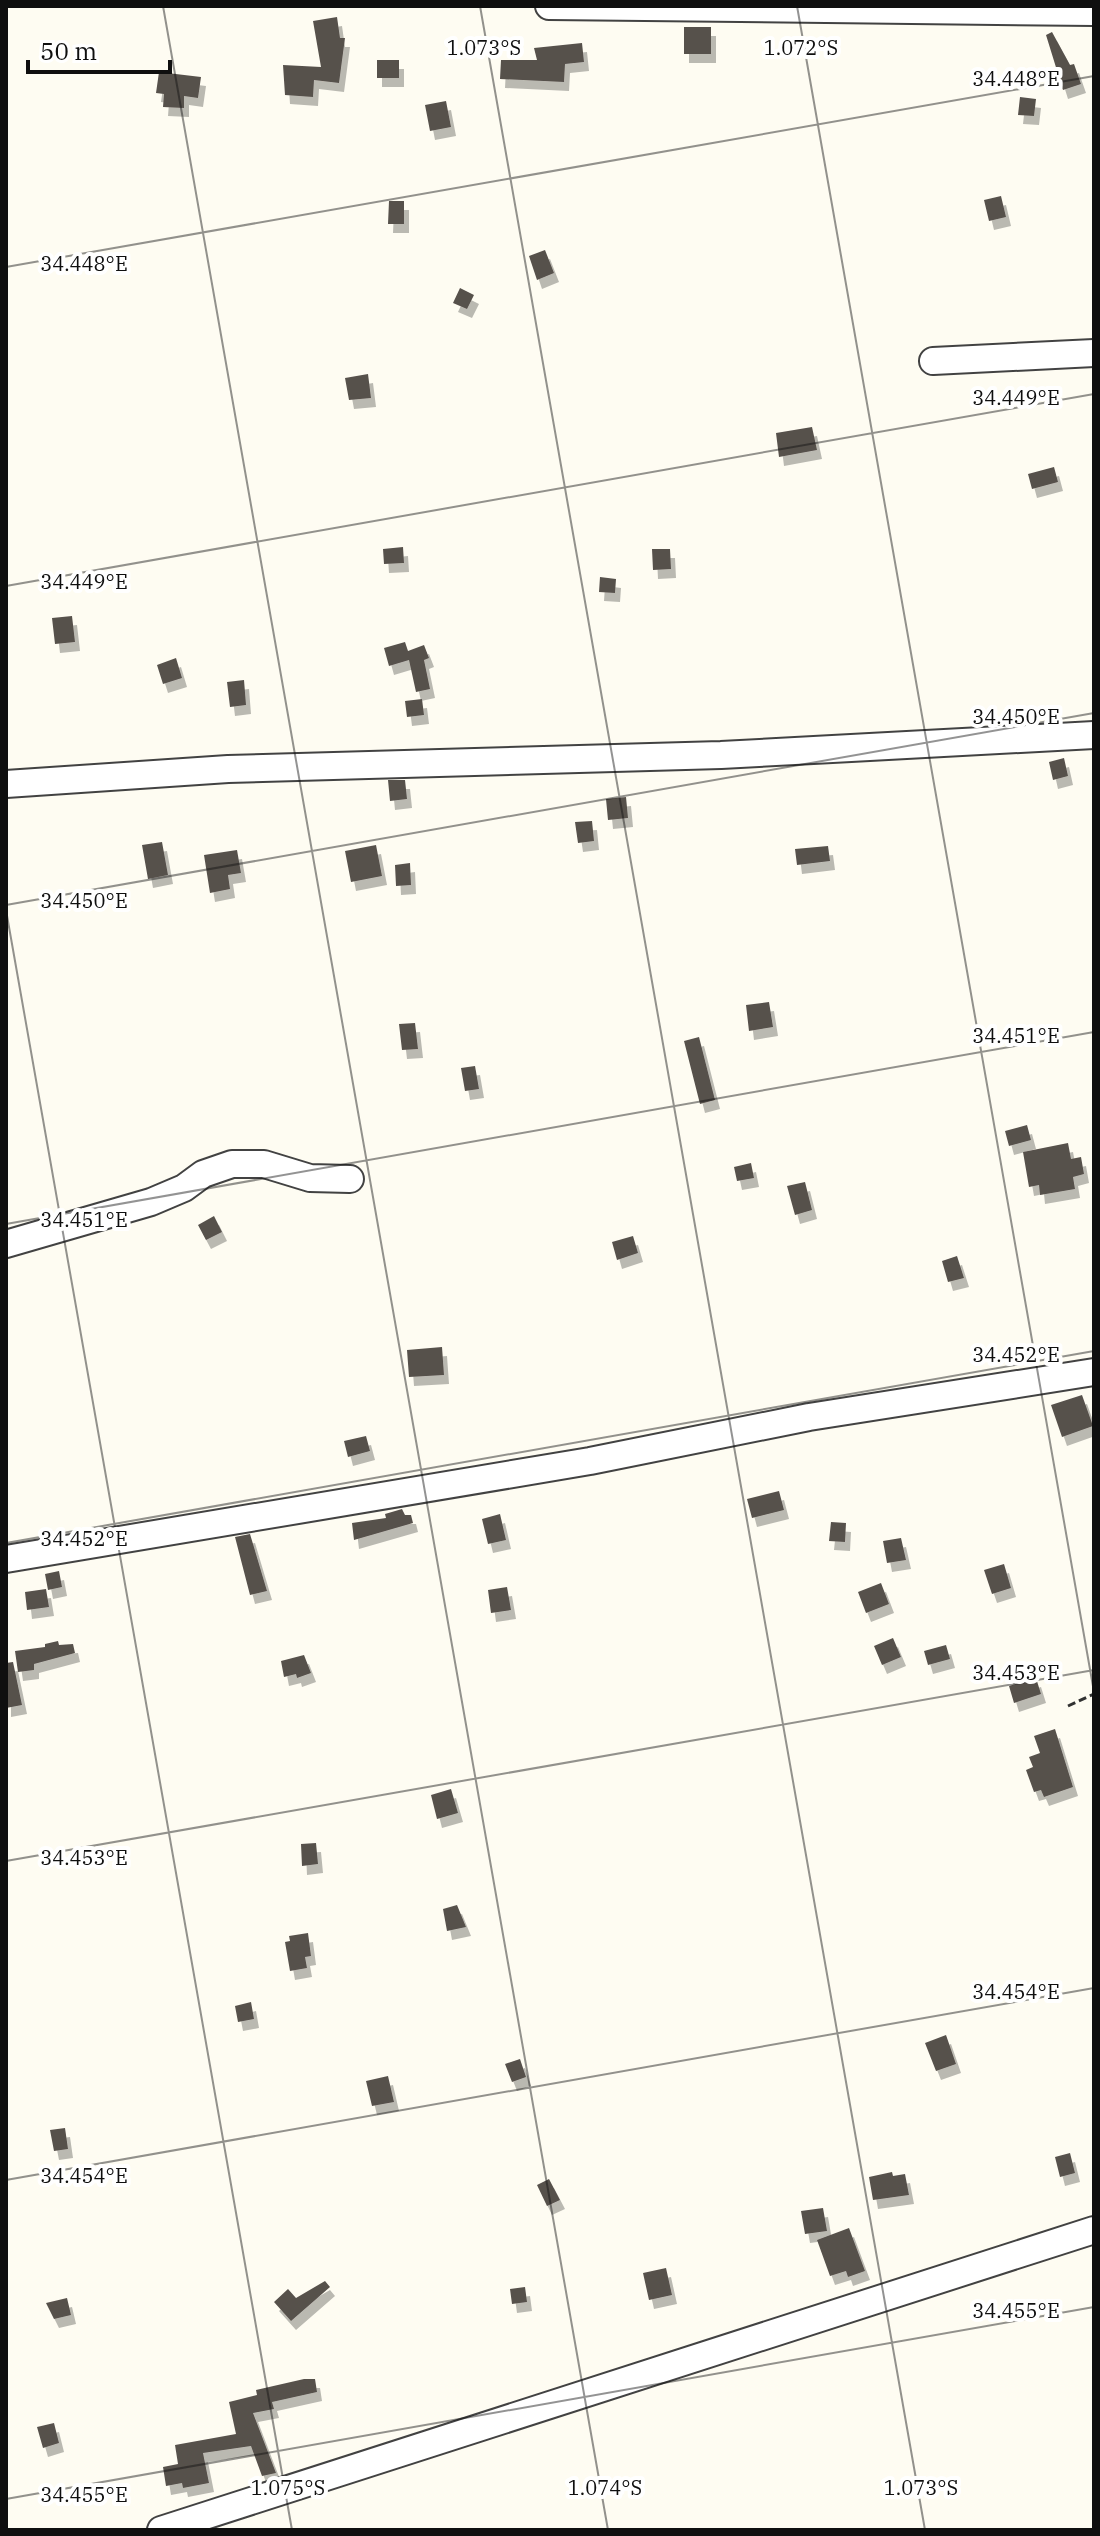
<svg xmlns="http://www.w3.org/2000/svg" width="1100" height="2536" font-family="'IBM Plex Serif',serif">
  <style>
    .building { fill: #57514c; filter: url(#shadow) }
    .lines { fill: none; stroke-linecap: round; stroke-linejoin: round }
    .minor-casing { stroke: #424242; stroke-width: 30 }
    .path { stroke: #313131; stroke-width: 3; stroke-dasharray: 8 4; stroke-linecap: butt }
    .minor { stroke: #fff; stroke-width: 26 }
    .ticks { fill: none; stroke: #0f0f0f; stroke-width: 2; stroke-opacity: 0.45 }
    .ticks-label { font-size: 20px; text-anchor: middle; fill: #0f0f0f; stroke: #fff; stroke-width: 8; stroke-linejoin: round; paint-order: stroke }
  </style>
  <defs>
    <filter id="shadow"><feDropShadow dx="5" dy="9" stdDeviation="0" flood-color="#0004"/></filter>
  </defs>
  <rect width="100%" height="100%" fill="#fefcf2"/>
  <!-- building -->
  <path class="building" d="M 337,17 L 340,38 L 345,38 L 339,83 L 314,80 L 313,97 L 285,95 L 283,65 L 321,67 L 313,21 Z
    M 684,27 L 711,27 L 711,54 L 684,54 Z
    M 1052,32 L 1070,65 L 1074,64 L 1081,84 L 1063,90 L 1046,35 Z
    M 582,43 L 584,62 L 565,64 L 564,82 L 500,79 L 501,60 L 537,60 L 534,48 Z
    M 377,60 L 399,60 L 399,78 L 377,78 Z
    M 159,72 L 201,77 L 198,98 L 184,96 L 184,108 L 163,107 L 164,94 L 156,93 Z
    M 1020,97 L 1036,99 L 1034,116 L 1018,115 Z
    M 446,101 L 451,127 L 430,131 L 425,105 Z
    M 1001,196 L 1006,217 L 989,221 L 984,200 Z
    M 389,201 L 404,201 L 404,224 L 388,224 Z
    M 545,250 L 554,273 L 537,280 L 529,256 Z
    M 460,288 L 474,295 L 467,309 L 453,303 Z
    M 368,374 L 371,398 L 349,400 L 345,378 Z
    M 812,427 L 817,450 L 779,457 L 776,433 Z
    M 1054,467 L 1058,482 L 1032,489 L 1028,474 Z
    M 403,547 L 404,563 L 384,564 L 383,549 Z
    M 652,549 L 670,549 L 671,569 L 653,570 Z
    M 600,577 L 616,579 L 615,593 L 599,592 Z
    M 72,616 L 75,642 L 55,644 L 52,618 Z
    M 405,642 L 408,651 L 424,645 L 429,658 L 424,660 L 430,689 L 416,692 L 409,660 L 389,666 L 384,648 Z
    M 176,658 L 182,678 L 163,684 L 157,665 Z
    M 244,680 L 246,705 L 230,707 L 227,682 Z
    M 422,699 L 424,715 L 407,717 L 405,701 Z
    M 1064,758 L 1068,776 L 1053,780 L 1049,762 Z
    M 388,780 L 405,780 L 407,799 L 390,801 Z
    M 626,797 L 628,818 L 608,820 L 606,799 Z
    M 592,821 L 594,841 L 578,843 L 575,822 Z
    M 162,842 L 168,875 L 148,879 L 142,845 Z
    M 376,845 L 382,876 L 351,882 L 345,851 Z
    M 828,846 L 830,861 L 797,865 L 795,849 Z
    M 237,850 L 241,873 L 228,875 L 230,889 L 210,893 L 204,855 Z
    M 410,863 L 411,885 L 396,886 L 395,865 Z
    M 769,1002 L 773,1027 L 749,1031 L 746,1005 Z
    M 415,1023 L 418,1049 L 402,1050 L 399,1024 Z
    M 699,1037 L 715,1100 L 700,1104 L 684,1041 Z
    M 475,1066 L 479,1089 L 465,1091 L 461,1068 Z
    M 1027,1125 L 1031,1140 L 1009,1146 L 1005,1131 Z
    M 1068,1143 L 1071,1159 L 1081,1157 L 1084,1174 L 1073,1177 L 1075,1189 L 1040,1195 L 1039,1185 L 1029,1187 L 1023,1152 Z
    M 751,1163 L 754,1178 L 737,1181 L 734,1167 Z
    M 805,1182 L 812,1210 L 795,1215 L 787,1186 Z
    M 214,1216 L 222,1232 L 206,1240 L 198,1225 Z
    M 633,1236 L 638,1253 L 617,1260 L 612,1242 Z
    M 957,1256 L 964,1278 L 948,1282 L 942,1261 Z
    M 442,1347 L 444,1375 L 409,1377 L 407,1350 Z
    M 1082,1395 L 1093,1426 L 1062,1437 L 1051,1405 Z
    M 366,1436 L 370,1451 L 348,1457 L 344,1441 Z
    M 779,1491 L 784,1510 L 752,1518 L 747,1499 Z
    M 402,1509 L 405,1515 L 411,1515 L 413,1523 L 354,1540 L 352,1523 L 386,1518 L 385,1514 Z
    M 500,1514 L 506,1540 L 488,1544 L 482,1519 Z
    M 831,1522 L 846,1523 L 845,1542 L 829,1541 Z
    M 250,1534 L 267,1591 L 250,1595 L 235,1537 Z
    M 901,1538 L 906,1560 L 887,1563 L 883,1541 Z
    M 1004,1564 L 1011,1588 L 992,1594 L 984,1570 Z
    M 59,1571 L 62,1587 L 48,1590 L 45,1574 Z
    M 881,1583 L 889,1604 L 866,1613 L 858,1592 Z
    M 507,1587 L 511,1610 L 491,1613 L 488,1590 Z
    M 46,1589 L 49,1607 L 27,1610 L 25,1592 Z
    M 893,1638 L 901,1657 L 882,1665 L 874,1646 Z
    M 58,1641 L 59,1645 L 73,1644 L 75,1653 L 34,1664 L 34,1670 L 18,1672 L 15,1651 L 45,1647 L 45,1644 Z
    M 946,1645 L 950,1659 L 928,1665 L 924,1651 Z
    M 304,1655 L 311,1673 L 297,1678 L 296,1674 L 284,1677 L 281,1661 Z
    M 13,1662 L 22,1705 L 6,1708 L 6,1663 Z
    M 1036,1678 L 1041,1694 L 1014,1703 L 1009,1686 Z
    M 1055,1729 L 1073,1787 L 1044,1797 L 1041,1790 L 1034,1792 L 1026,1770 L 1033,1767 L 1029,1757 L 1040,1753 L 1034,1736 Z
    M 451,1789 L 458,1813 L 437,1819 L 431,1795 Z
    M 316,1843 L 318,1864 L 302,1866 L 301,1844 Z
    M 457,1905 L 466,1927 L 447,1931 L 443,1909 Z
    M 308,1933 L 311,1956 L 305,1957 L 307,1968 L 290,1971 L 285,1942 L 290,1941 L 289,1936 Z
    M 251,2002 L 254,2019 L 238,2022 L 235,2006 Z
    M 946,2035 L 956,2064 L 936,2071 L 925,2043 Z
    M 520,2059 L 526,2077 L 512,2082 L 505,2064 Z
    M 388,2076 L 394,2102 L 372,2106 L 366,2081 Z
    M 65,2128 L 68,2149 L 54,2151 L 50,2130 Z
    M 1070,2153 L 1075,2173 L 1060,2177 L 1055,2157 Z
    M 892,2172 L 893,2176 L 905,2174 L 909,2195 L 873,2200 L 869,2177 Z
    M 549,2179 L 560,2200 L 547,2206 L 537,2185 Z
    M 823,2208 L 827,2231 L 805,2234 L 801,2211 Z
    M 849,2228 L 865,2271 L 848,2277 L 846,2271 L 830,2276 L 817,2240 Z
    M 666,2268 L 672,2295 L 649,2300 L 643,2273 Z
    M 325,2281 L 330,2287 L 291,2321 L 274,2302 L 288,2289 L 296,2298 Z
    M 525,2287 L 527,2302 L 512,2304 L 510,2289 Z
    M 67,2298 L 71,2315 L 54,2319 L 46,2303 Z
    M 304,2379 L 315,2379 L 317,2392 L 272,2402 L 274,2409 L 253,2413 L 276,2473 L 262,2476 L 251,2446 L 203,2453 L 209,2483 L 183,2488 L 182,2483 L 166,2486 L 163,2467 L 178,2464 L 175,2445 L 236,2434 L 229,2402 L 257,2395 L 256,2390 Z
    M 54,2423 L 59,2443 L 43,2448 L 37,2427 Z"/>
  <g class="lines">
    <!-- minor casing -->
    <g class="minor-casing">
      <path id="minor" d="M 549,6 L 1094,12
        M 933,361 L 1094,353
        M 6,784 L 228,769 L 721,755 L 1094,735
        M 6,1244 L 151,1202 L 184,1188 L 203,1174 L 232,1164 L 264,1164 L 310,1178 L 350,1179
        M 6,1559 L 590,1461 L 809,1417 L 1094,1372
        M 161,2530 L 1094,2230"/>
    </g>
    <!-- path -->
    <path class="path" d="M 1068,1706 L 1094,1694"/>
    <!-- minor -->
    <use href="#minor" class="minor"/>
  </g>
  <!-- ticks -->
  <path class="ticks" d="M 163,6 L 608,2530M 480,6 L 925,2530M 797,6 L 1094,1692M 6,267 L 1094,76M 6,586 L 1094,394M 6,905 L 1094,713M 6,910 L 292,2530M 6,1224 L 1094,1032M 6,1543 L 1094,1351M 6,1861 L 1094,1670M 6,2180 L 1094,1988M 6,2499 L 1094,2307"/>
  <g class="ticks-label">
    <text x="484" y="55">1.073°S</text>
    <text x="801" y="55">1.072°S</text>
    <text x="1016" y="86">34.448°E</text>
    <text x="84" y="271">34.448°E</text>
    <text x="1016" y="405">34.449°E</text>
    <text x="84" y="589">34.449°E</text>
    <text x="1016" y="724">34.450°E</text>
    <text x="84" y="908">34.450°E</text>
    <text x="1016" y="1043">34.451°E</text>
    <text x="84" y="1227">34.451°E</text>
    <text x="1016" y="1362">34.452°E</text>
    <text x="84" y="1546">34.452°E</text>
    <text x="1016" y="1680">34.453°E</text>
    <text x="84" y="1865">34.453°E</text>
    <text x="1016" y="1999">34.454°E</text>
    <text x="84" y="2183">34.454°E</text>
    <text x="1016" y="2318">34.455°E</text>
    <text x="288" y="2495">1.075°S</text>
    <text x="605" y="2495">1.074°S</text>
    <text x="921" y="2495">1.073°S</text>
    <text x="84" y="2502">34.455°E</text>
  </g>
  <!-- border -->
  <rect width="1100" height="2536" fill="none" stroke="#0f0f0f" stroke-width="16"/>
  <!-- scale -->
  <path d="M28 60v12h142v-12" fill="none" stroke="#0f0f0f" stroke-width="4"/>
  <text x="40" y="60" font-size="24" fill="#0f0f0f" stroke="#ffffff" stroke-width="6" paint-order="stroke">50 m</text>
</svg>
